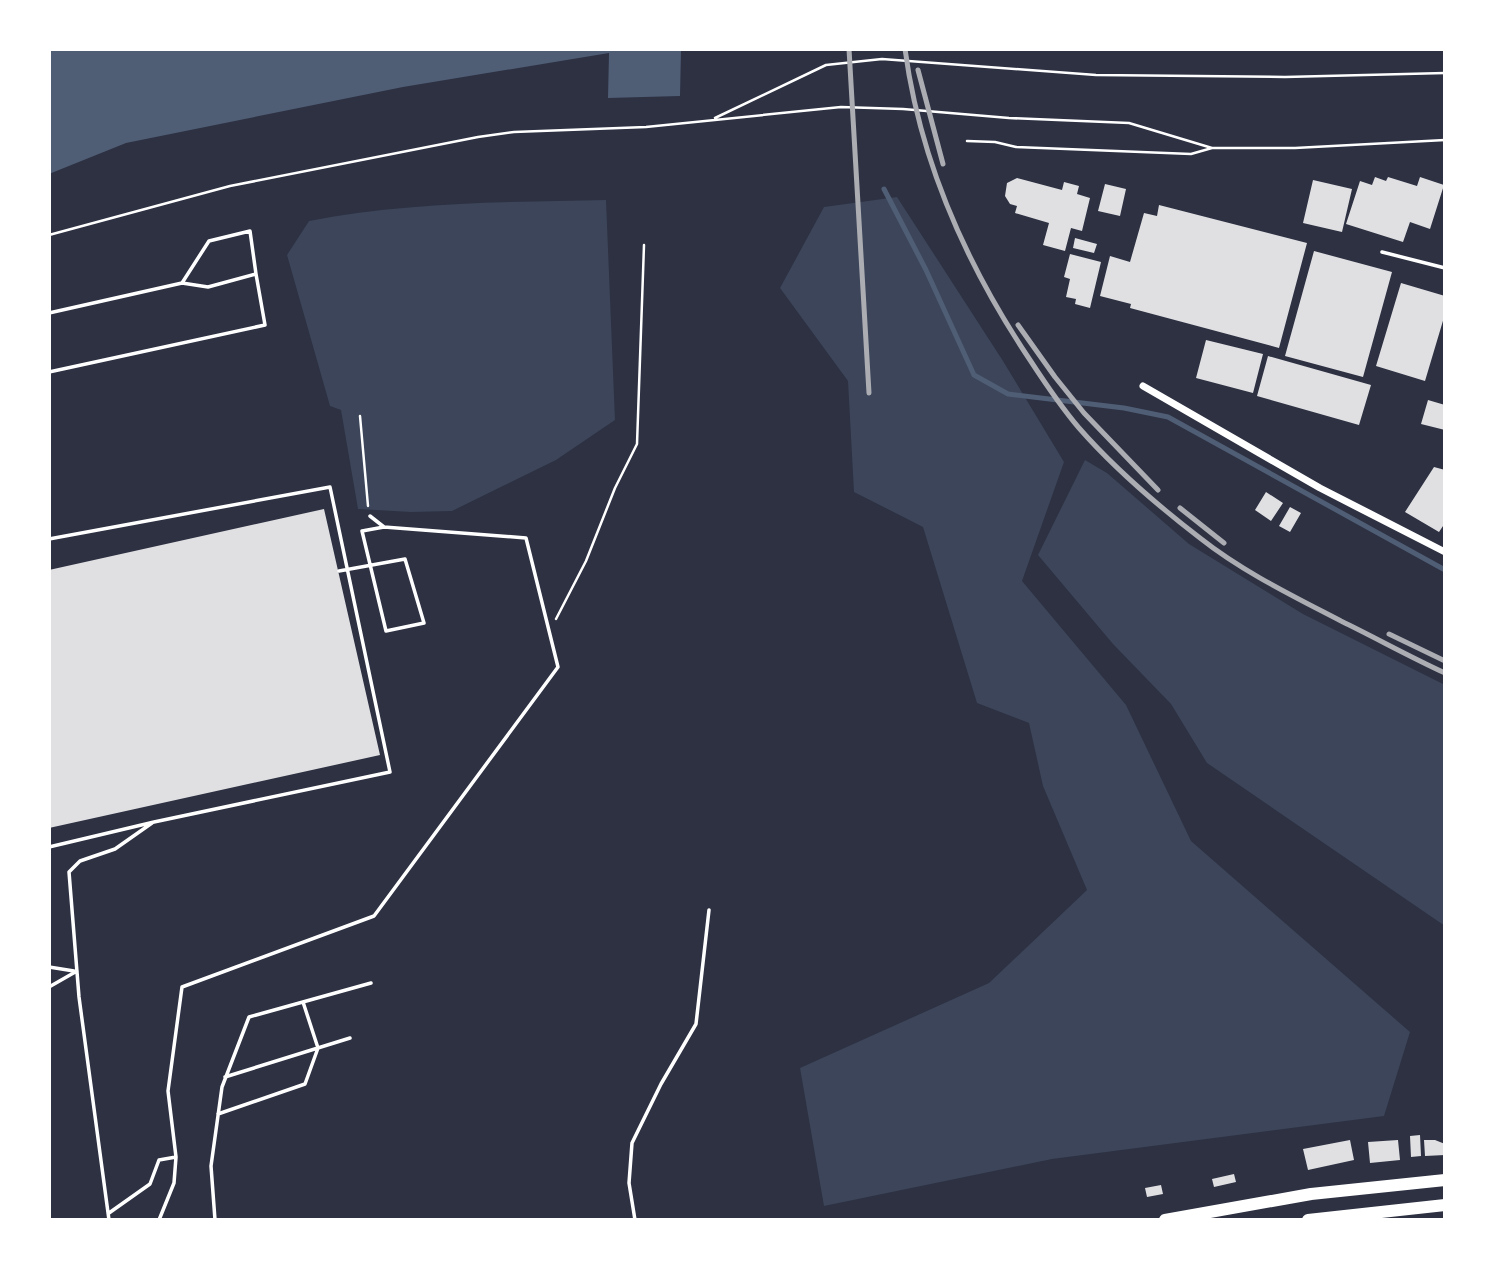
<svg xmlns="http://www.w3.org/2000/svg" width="1494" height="1269" font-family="Jost,sans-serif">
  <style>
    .green { fill: #3c4559 }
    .water { fill: #4f5d75 }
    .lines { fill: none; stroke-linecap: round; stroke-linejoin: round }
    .stream { stroke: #4f5d75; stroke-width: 5 }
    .building { fill: #e0e0e3 }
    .path { stroke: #fff; stroke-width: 2.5 }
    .service { stroke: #fff; stroke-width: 3.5 }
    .minor { stroke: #fff; stroke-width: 7 }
    .primary { stroke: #fff; stroke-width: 12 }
    .rail { stroke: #abadb3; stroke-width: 5 }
  </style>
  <rect width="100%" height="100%" fill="#2d3142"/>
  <!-- green -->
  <path class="green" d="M 897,197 L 1003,361 L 1064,462 L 1022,581 L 1126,705 L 1191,841 L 1410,1032 L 1384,1116 L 1052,1159 L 824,1206 L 800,1068 L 989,983 L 1087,890 L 1043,786 L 1029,723 L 977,703 L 923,527 L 854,492 L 848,381 L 780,288 L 824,207 Z
    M 606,200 L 615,420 L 556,460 L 452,511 L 411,512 L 358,509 L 341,410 L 330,406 L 287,255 L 309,221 C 407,202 507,202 606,200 Z
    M 1085,460 L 1107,473 L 1189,544 L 1303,614 L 1445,685 L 1445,926 L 1207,763 L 1171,704 L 1113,644 L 1038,555 Z"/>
  <!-- water -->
  <path class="water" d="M 49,49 L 688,49 L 681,50 L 680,96 L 608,98 L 609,53 L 403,87 L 126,143 L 49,174 Z"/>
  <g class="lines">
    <!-- stream -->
    <path class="stream" d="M 884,189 L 926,270 L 974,375 L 1008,394 L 1124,408 L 1168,417 L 1445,570"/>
  </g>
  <!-- building -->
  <path class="building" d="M 1375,177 L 1386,181 L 1388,177 L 1417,186 L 1420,177 L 1444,185 L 1430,229 L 1410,222 L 1403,242 L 1346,224 L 1360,181 L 1372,185 Z
    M 1017,178 L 1062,190 L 1064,182 L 1079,186 L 1077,194 L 1090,198 L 1082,231 L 1071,228 L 1065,251 L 1043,245 L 1049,223 L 1015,213 L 1017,206 L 1010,204 L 1005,196 L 1007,183 Z
    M 1313,180 L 1352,189 L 1342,232 L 1303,223 Z
    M 1105,184 L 1126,189 L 1120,216 L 1098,211 Z
    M 1159,205 L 1307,243 L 1279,348 L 1130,308 L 1131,304 L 1100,296 L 1110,256 L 1130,262 L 1144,213 L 1157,216 Z
    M 1075,238 L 1097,244 L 1094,253 L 1073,248 Z
    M 1314,251 L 1392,272 L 1363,377 L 1285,356 Z
    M 1070,254 L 1101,262 L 1090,308 L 1075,304 L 1076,299 L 1066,297 L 1070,279 L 1064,277 Z
    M 1401,283 L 1445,296 L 1445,314 L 1425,381 L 1376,366 Z
    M 1206,340 L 1263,354 L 1253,393 L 1196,378 Z
    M 1268,356 L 1371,385 L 1359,425 L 1257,396 Z
    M 1428,400 L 1445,405 L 1445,430 L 1421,424 Z
    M 1434,467 L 1445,470 L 1445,523 L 1439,532 L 1405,512 Z
    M 1266,492 L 1283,503 L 1271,521 L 1255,510 Z
    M 1290,507 L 1301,513 L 1290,532 L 1279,526 Z
    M 324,509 L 380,755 L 49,828 L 49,570 Z
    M 1420,1135 L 1421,1156 L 1411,1157 L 1410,1136 Z
    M 1350,1140 L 1354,1160 L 1308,1170 L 1303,1149 Z
    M 1398,1140 L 1400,1160 L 1370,1163 L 1368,1142 Z
    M 1424,1140 L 1435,1140 L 1445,1144 L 1445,1155 L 1425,1156 Z
    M 1234,1174 L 1236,1182 L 1214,1187 L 1212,1179 Z
    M 1161,1185 L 1163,1194 L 1147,1197 L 1145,1188 Z"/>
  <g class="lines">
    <!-- path -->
    <path class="path" d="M 715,118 L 826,65 L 882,59 L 1096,75 L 1285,77 L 1445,73
      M 967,141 L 995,142 L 1016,147 L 1191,154 L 1212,148 L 1295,148 L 1445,140
      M 49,235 L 230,186 L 478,137 L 514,132 L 646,127 L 841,107 L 903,109 L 1009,118 L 1129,123 L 1212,148
      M 360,416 L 368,506
      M 556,619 L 586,561 L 615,488 L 637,444 L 644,245"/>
    <!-- service -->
    <path class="service" d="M 1382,252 L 1445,268
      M 49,313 L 182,283 L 208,287 L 256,274 L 250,231 L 209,241 L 182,283
      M 49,372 L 265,325 L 256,274
      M 49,539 L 330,487 L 390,772 L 154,822 L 49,847
      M 339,571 L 405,559 L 424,623 L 386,631 L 362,531 L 384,527
      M 49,967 L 74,971
      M 49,987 L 77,971
      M 225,1077 L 350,1038
      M 218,1114 L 305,1084 L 318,1048 L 303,1002
      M 109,1213 L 150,1184 L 159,1160 L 176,1157
      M 109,1220 L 79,997 L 69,872 L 80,861 L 115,849 L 152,823
      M 159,1220 L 174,1183 L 176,1157 L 168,1091 L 182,987 L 374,916 L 558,667 L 526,538 L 384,527 L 370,516
      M 215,1220 L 211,1166 L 222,1087 L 249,1017 L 371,983
      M 635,1220 L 629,1183 L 632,1143 L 661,1084 L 696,1024 L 709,910"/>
    <!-- minor -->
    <path class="minor" d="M 1143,386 L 1320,488 L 1445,552"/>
    <!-- primary -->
    <path class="primary" d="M 1165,1220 L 1311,1194 L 1445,1180
      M 1308,1220 L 1445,1205"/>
    <!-- rail -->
    <path class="rail" d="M 849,49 L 869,393
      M 905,49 C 920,161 967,266 1030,360 C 1045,383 1061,407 1079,428 C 1115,469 1157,505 1200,538 C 1243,572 1293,596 1341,621 C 1376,638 1410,657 1445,673
      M 918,70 L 943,164
      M 1018,325 L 1055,377 L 1084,413 L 1158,490
      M 1180,508 L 1224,543
      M 1389,634 L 1445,661"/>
  </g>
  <!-- border -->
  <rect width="1494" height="1269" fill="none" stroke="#ffffff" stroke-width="102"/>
</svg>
